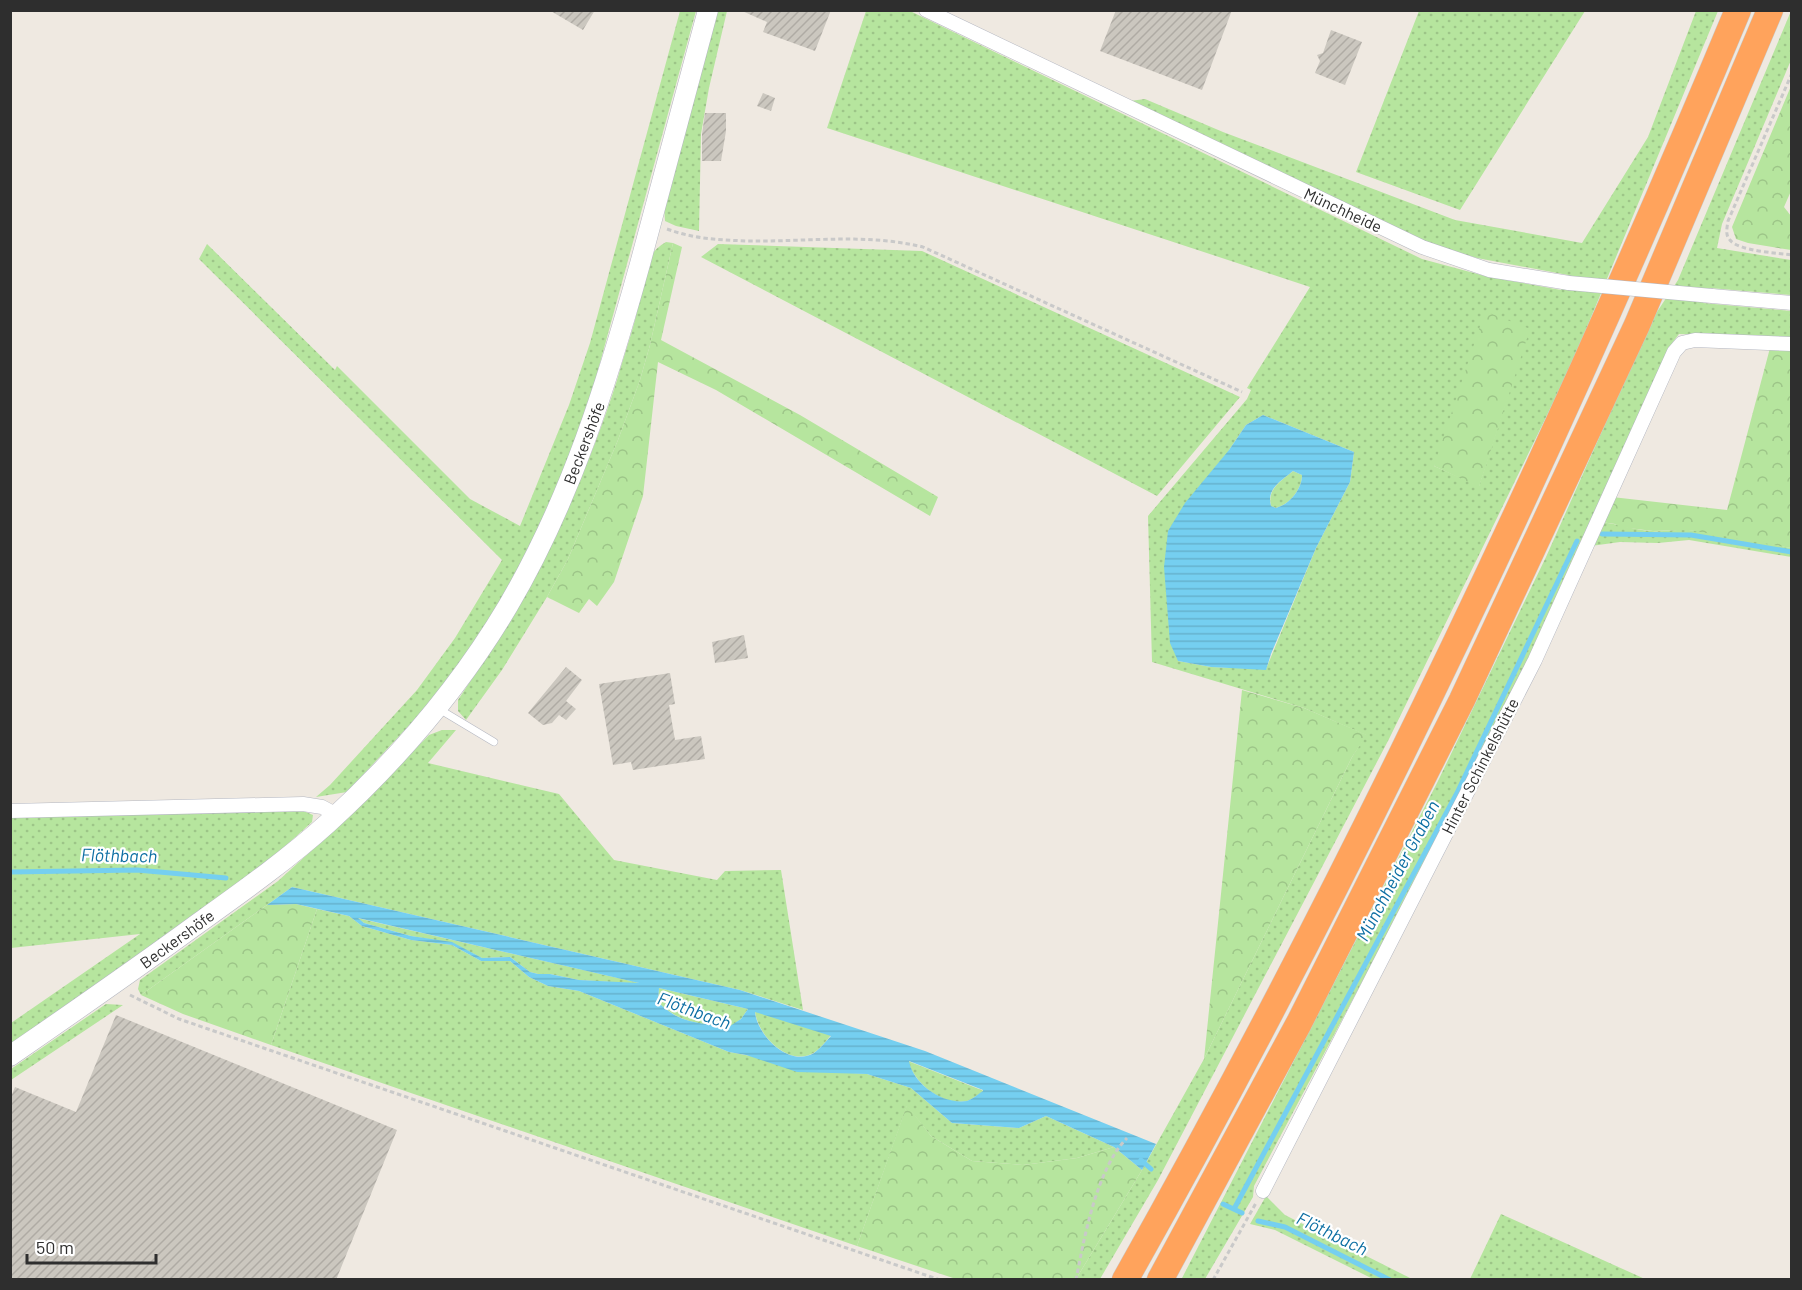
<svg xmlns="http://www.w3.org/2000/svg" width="1802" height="1290" font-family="Barlow,sans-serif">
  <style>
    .grass { fill: url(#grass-dots); fill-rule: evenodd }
    .forest { fill: url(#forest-crowns) }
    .water { fill: url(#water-rules); fill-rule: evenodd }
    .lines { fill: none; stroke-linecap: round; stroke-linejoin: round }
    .stream { stroke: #75cff0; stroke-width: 5 }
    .building { fill: url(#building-hatch) }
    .lane-casing { stroke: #b4b7c1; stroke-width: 8 }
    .street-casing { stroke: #b4b7c1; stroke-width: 15 }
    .secondary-casing { stroke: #b4b7c1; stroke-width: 21 }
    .highway-casing { stroke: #c9c9c9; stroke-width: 27 }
    .path { stroke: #c9c9c9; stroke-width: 3; stroke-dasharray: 4.5 3; stroke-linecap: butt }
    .lane { stroke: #fff; stroke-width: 7 }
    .street { stroke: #fff; stroke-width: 14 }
    .secondary { stroke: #fff; stroke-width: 20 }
    .highway { stroke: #ffa35c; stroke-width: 26 }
    .street-bridge-casing { stroke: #b4b7c1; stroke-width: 15; stroke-linecap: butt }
    .street-bridge { stroke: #fff; stroke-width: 14 }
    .labels { text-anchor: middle; stroke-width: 4.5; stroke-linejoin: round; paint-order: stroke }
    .street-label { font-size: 16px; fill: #2e2e2e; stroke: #fff }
    .water-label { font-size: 18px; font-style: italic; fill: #0d6fa3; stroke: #fff }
  </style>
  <defs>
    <pattern id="grass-dots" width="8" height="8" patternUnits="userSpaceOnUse" patternTransform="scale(1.5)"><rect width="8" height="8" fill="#b6e59e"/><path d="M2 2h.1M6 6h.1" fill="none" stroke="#9dc588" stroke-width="1.8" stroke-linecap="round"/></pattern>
    <pattern id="forest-crowns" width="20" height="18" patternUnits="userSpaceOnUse" patternTransform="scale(1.5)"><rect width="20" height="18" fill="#b6e59e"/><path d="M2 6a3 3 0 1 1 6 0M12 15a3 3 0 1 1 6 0" fill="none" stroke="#9dc588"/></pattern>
    <pattern id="water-rules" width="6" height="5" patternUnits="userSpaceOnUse" patternTransform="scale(1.5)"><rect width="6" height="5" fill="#75cff0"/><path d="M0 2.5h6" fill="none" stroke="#66b2ce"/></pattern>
    <pattern id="building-hatch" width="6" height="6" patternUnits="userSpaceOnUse" patternTransform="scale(1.5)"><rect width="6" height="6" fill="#cbc7bf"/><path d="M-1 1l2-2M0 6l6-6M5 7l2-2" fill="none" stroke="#afaba4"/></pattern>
  </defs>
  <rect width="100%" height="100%" fill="#efe9e1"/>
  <!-- grass -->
  <path class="grass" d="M 680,11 L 696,11 L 585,418 L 560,481 L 517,573 L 491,620 L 443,689 L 347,792 L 316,797 L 330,785 L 417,690 L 455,638 L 502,560 L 199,259 L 207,244 L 335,370 L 337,366 L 470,499 L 520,526 L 569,405 L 590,343 Z
    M 715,11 L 727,11 L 709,88 L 701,134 L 699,231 L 676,226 L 665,221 L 664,206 Z
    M 866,11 L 910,11 L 1422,259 L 1485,276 L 1561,290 L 1568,275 L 1477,258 L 1424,243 L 1130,101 L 1145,99 L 1223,132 L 1455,220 L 1582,243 L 1648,137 L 1696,11 L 1718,11 L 1570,368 L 1478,557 L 1389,739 L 1158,1180 L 1100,1279 L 1076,1279 L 1142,1170 L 1204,1059 L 1352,757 L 1366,735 L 1304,708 L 1152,662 L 1148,516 L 1247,399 L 1251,390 L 1247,388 L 1310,287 L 827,128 ZM 1529,329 L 1479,486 L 1434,466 ZM 1263,415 L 1354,452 L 1350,482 L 1316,548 L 1266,669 L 1211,667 L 1178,661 L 1229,450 L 1246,425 Z
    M 1419,11 L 1585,11 L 1460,210 L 1356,172 Z
    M 1791,11 L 1791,60 L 1722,224 L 1717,248 L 1791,260 L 1791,295 L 1710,288 L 1703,303 L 1791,311 L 1791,338 L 1679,334 L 1673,342 L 1587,528 L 1548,622 L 1461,795 L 1254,1186 L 1253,1197 L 1205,1279 L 1181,1280 L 1437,783 L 1546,557 L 1651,321 L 1678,280 Z
    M 666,242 L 673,243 L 650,345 L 640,380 L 618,440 L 568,559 L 547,597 L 502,670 L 466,720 L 458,711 L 458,700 C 527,596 581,496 618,377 C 623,358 630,339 635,320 C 640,302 639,278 647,262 C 652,253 657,247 666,242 Z
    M 718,244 L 922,251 L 1240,397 L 1157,496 L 701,257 Z
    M 1293,471 L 1302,475 C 1302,489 1290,504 1276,508 L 1271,506 C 1267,489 1281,481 1293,471 Z
    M 1601,522 C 1618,524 1634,530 1652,531 C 1664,532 1677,529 1689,530 C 1723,533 1758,541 1791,548 L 1791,557 L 1689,540 L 1658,543 L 1620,542 L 1591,546 Z
    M 442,730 L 456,730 L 428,763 L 559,794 L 614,860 L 717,880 L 725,871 L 781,870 L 803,1010 L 740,990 L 292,887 L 141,995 L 138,989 L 140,980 L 278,881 L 343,822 L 429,735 Z
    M 301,810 L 313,815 L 312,822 L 260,869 L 11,1046 L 11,1023 L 140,934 L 11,948 L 11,818 Z
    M 317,909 L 349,916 L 362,926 L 411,940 L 452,945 L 481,961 L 510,961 L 529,977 L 548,986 L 579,991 L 729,1052 L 837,1072 L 867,1074 L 911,1088 L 952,1123 L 1019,1128 L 1046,1116 L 1114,1147 L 1077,1158 L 1023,1165 L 972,1161 L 931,1136 L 907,1106 L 857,1246 L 271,1045 Z
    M 357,918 L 644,984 L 579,980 L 550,974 L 538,974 L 530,972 L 510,957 L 482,958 L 452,943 L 411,936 L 364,923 Z
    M 659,988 L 748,1009 L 741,1019 L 730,1027 C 702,1024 680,1024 658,1002 Z
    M 106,1004 L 123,1005 L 11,1080 L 11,1069 Z
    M 755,1011 L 831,1035 C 826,1041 821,1048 815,1052 C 790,1069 757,1035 755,1011 Z
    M 908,1061 L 984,1091 C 979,1094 973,1099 967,1101 C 942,1106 915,1084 908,1061 Z
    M 1266,1196 L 1285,1215 L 1412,1279 L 1373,1279 L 1275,1230 L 1250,1224 Z
    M 1501,1214 L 1645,1279 L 1470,1279 Z"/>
  <!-- forest -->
  <path class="forest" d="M 1791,86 L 1791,191 L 1784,207 L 1791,216 L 1791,250 L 1748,243 L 1736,239 L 1732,227 Z
    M 673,243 L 682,247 L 661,340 L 800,415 L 938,497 L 930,516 L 716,390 L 658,362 L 643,496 L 614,582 L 597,606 L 589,599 L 579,613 L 547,597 L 568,559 L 618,440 L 640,380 L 650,345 Z
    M 1485,311 L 1530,329 L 1479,487 L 1434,466 Z
    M 1770,348 L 1791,349 L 1791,548 L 1689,530 L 1653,531 L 1620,527 L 1615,524 L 1601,522 L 1612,497 L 1727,510 Z
    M 1242,690 L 1304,708 L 1367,735 L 1352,757 L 1204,1059 Z
    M 296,904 L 317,909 L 271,1045 L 183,1014 L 141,995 L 267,905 Z
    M 907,1105 L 931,1136 L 972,1161 L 1023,1165 L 1077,1158 L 1114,1147 L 1142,1170 L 1076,1279 L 956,1279 L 857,1246 Z"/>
  <!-- water -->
  <path class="water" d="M 1263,415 L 1354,452 L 1350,482 L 1316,548 L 1271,654 L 1266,670 L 1211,667 L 1178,661 L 1170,643 L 1164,567 L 1168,531 L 1185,503 L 1229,450 L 1246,425 ZM 1293,471 L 1302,475 C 1302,489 1290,504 1276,508 L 1271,506 C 1266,489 1281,481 1293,471 Z
    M 292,887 L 740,990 L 925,1051 L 1156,1144 L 1142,1170 L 1114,1147 L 1046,1116 L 1019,1128 L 952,1123 L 911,1088 L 867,1074 L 797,1072 L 746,1055 L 729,1052 L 579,991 L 548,986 L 529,977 L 510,961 L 481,961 L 452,945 L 411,940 L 362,926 L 349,916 L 296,904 L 267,905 ZM 358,918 L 639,983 L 579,980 L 550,974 L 538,974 L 530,972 L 510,957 L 482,958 L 452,942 L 411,936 L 364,923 ZM 659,988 L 748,1009 L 741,1019 L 730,1026 C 702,1024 679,1024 658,1002 ZM 755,1012 L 831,1036 C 826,1041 820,1049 814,1053 C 789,1068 757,1035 755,1012 ZM 909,1061 L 983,1090 L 983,1091 C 978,1094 973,1099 967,1101 C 943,1105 913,1084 909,1061 Z"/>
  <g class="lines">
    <!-- stream -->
    <path class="stream" d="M 1602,534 L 1691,535 L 1792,552
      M 10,872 L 137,870 L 226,878
      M 1141,1160 L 1151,1169
      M 1223,1204 L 1242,1213
      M 1234,1209 L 1457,793 L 1577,541
      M 1258,1221 L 1285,1227 L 1390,1280"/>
  </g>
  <!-- building -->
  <path class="building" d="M 549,10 L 595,10 L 583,30 Z
    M 740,10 L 831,10 L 815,51 L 763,32 L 767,22 Z
    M 1116,10 L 1232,10 L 1202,90 L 1100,51 Z
    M 1331,30 L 1362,42 L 1345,85 L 1315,73 L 1320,61 L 1317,55 L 1323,53 Z
    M 763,93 L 775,98 L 771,111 L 757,106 Z
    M 705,113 L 726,113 L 726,131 L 721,161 L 702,161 L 702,134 Z
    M 744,635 L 748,658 L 715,663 L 712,642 Z
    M 566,667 L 582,680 L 566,701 L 576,709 L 566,720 L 559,715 L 552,723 L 543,725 L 528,713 Z
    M 670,673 L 675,704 L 669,705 L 675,740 L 701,736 L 705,759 L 633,770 L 631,762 L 613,765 L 599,684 Z
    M 116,1015 L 397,1130 L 336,1280 L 10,1280 L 10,1099 L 15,1087 L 76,1112 Z"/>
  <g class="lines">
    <!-- lane casing -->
    <g class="lane-casing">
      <path id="lane" d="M 439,709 L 494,742"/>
    </g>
    <!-- street casing -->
    <g class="street-casing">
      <path id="street" d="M 926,10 L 1422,247 L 1489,270 L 1569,283
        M 1712,296 L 1792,303
        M 10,811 L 303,804 L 322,807 L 337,815
        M 1263,1191 L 1535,660 L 1674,352 L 1682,343 L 1695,340 L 1792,344"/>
    </g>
    <!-- secondary casing -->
    <g class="secondary-casing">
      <path id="secondary" d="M 10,1056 C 72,1013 133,971 193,927 C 239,894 286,861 328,823 C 397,760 460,687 508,606 C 571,499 607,383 640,264 C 663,180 685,95 708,10"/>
    </g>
    <!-- highway casing -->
    <g class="highway-casing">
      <path id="highway" d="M 1125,1280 C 1356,870 1557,445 1738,10
        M 1160,1280 L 1299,1023 L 1462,700 L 1637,325 L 1770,10"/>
    </g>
    <!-- path -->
    <path class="path" d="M 1792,73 L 1728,221 C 1727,228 1725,235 1730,240 C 1738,251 1778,253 1792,255
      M 667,229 C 694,239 720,240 748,241 C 806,242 866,233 923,247 L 1242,392
      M 130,995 L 179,1019 L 940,1280
      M 1076,1280 C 1084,1238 1097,1168 1127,1138
      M 1213,1280 L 1256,1203"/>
    <!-- lane -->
    <use href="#lane" class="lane"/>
    <!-- street -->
    <use href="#street" class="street"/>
    <!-- secondary -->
    <use href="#secondary" class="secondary"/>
    <!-- highway -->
    <use href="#highway" class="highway"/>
    <!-- street-bridge casing -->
    <g class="street-bridge-casing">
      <path id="street-bridge" d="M 1569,283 L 1712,296"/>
    </g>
    <!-- street-bridge -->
    <use href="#street-bridge" class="street-bridge"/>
  </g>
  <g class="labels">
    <!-- street labels -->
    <g class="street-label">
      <text transform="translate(1343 210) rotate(25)" y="6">Münchheide</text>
      <text transform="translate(584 443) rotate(-69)" y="6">Beckershöfe</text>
      <text transform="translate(1480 766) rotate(-63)" y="6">Hinter Schinkelshütte</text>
      <text transform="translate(177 939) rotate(-36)" y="6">Beckershöfe</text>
    </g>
    <!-- water labels -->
    <g class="water-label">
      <text transform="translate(119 856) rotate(1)" y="6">Flöthbach</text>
      <text transform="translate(1398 871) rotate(-62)" y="6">Münchheider Graben</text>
      <text transform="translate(694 1011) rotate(20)" y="6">Flöthbach</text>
      <text transform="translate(1332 1234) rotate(26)" y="6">Flöthbach</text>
    </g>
  </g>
  <!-- border -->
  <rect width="1802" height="1290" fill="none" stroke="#2e2e2e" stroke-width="24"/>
  <!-- scale -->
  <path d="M27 1254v9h129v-9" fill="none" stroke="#2e2e2e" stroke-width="3"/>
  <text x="36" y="1254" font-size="18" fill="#2e2e2e" stroke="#ffffff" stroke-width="4.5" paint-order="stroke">50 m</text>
</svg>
